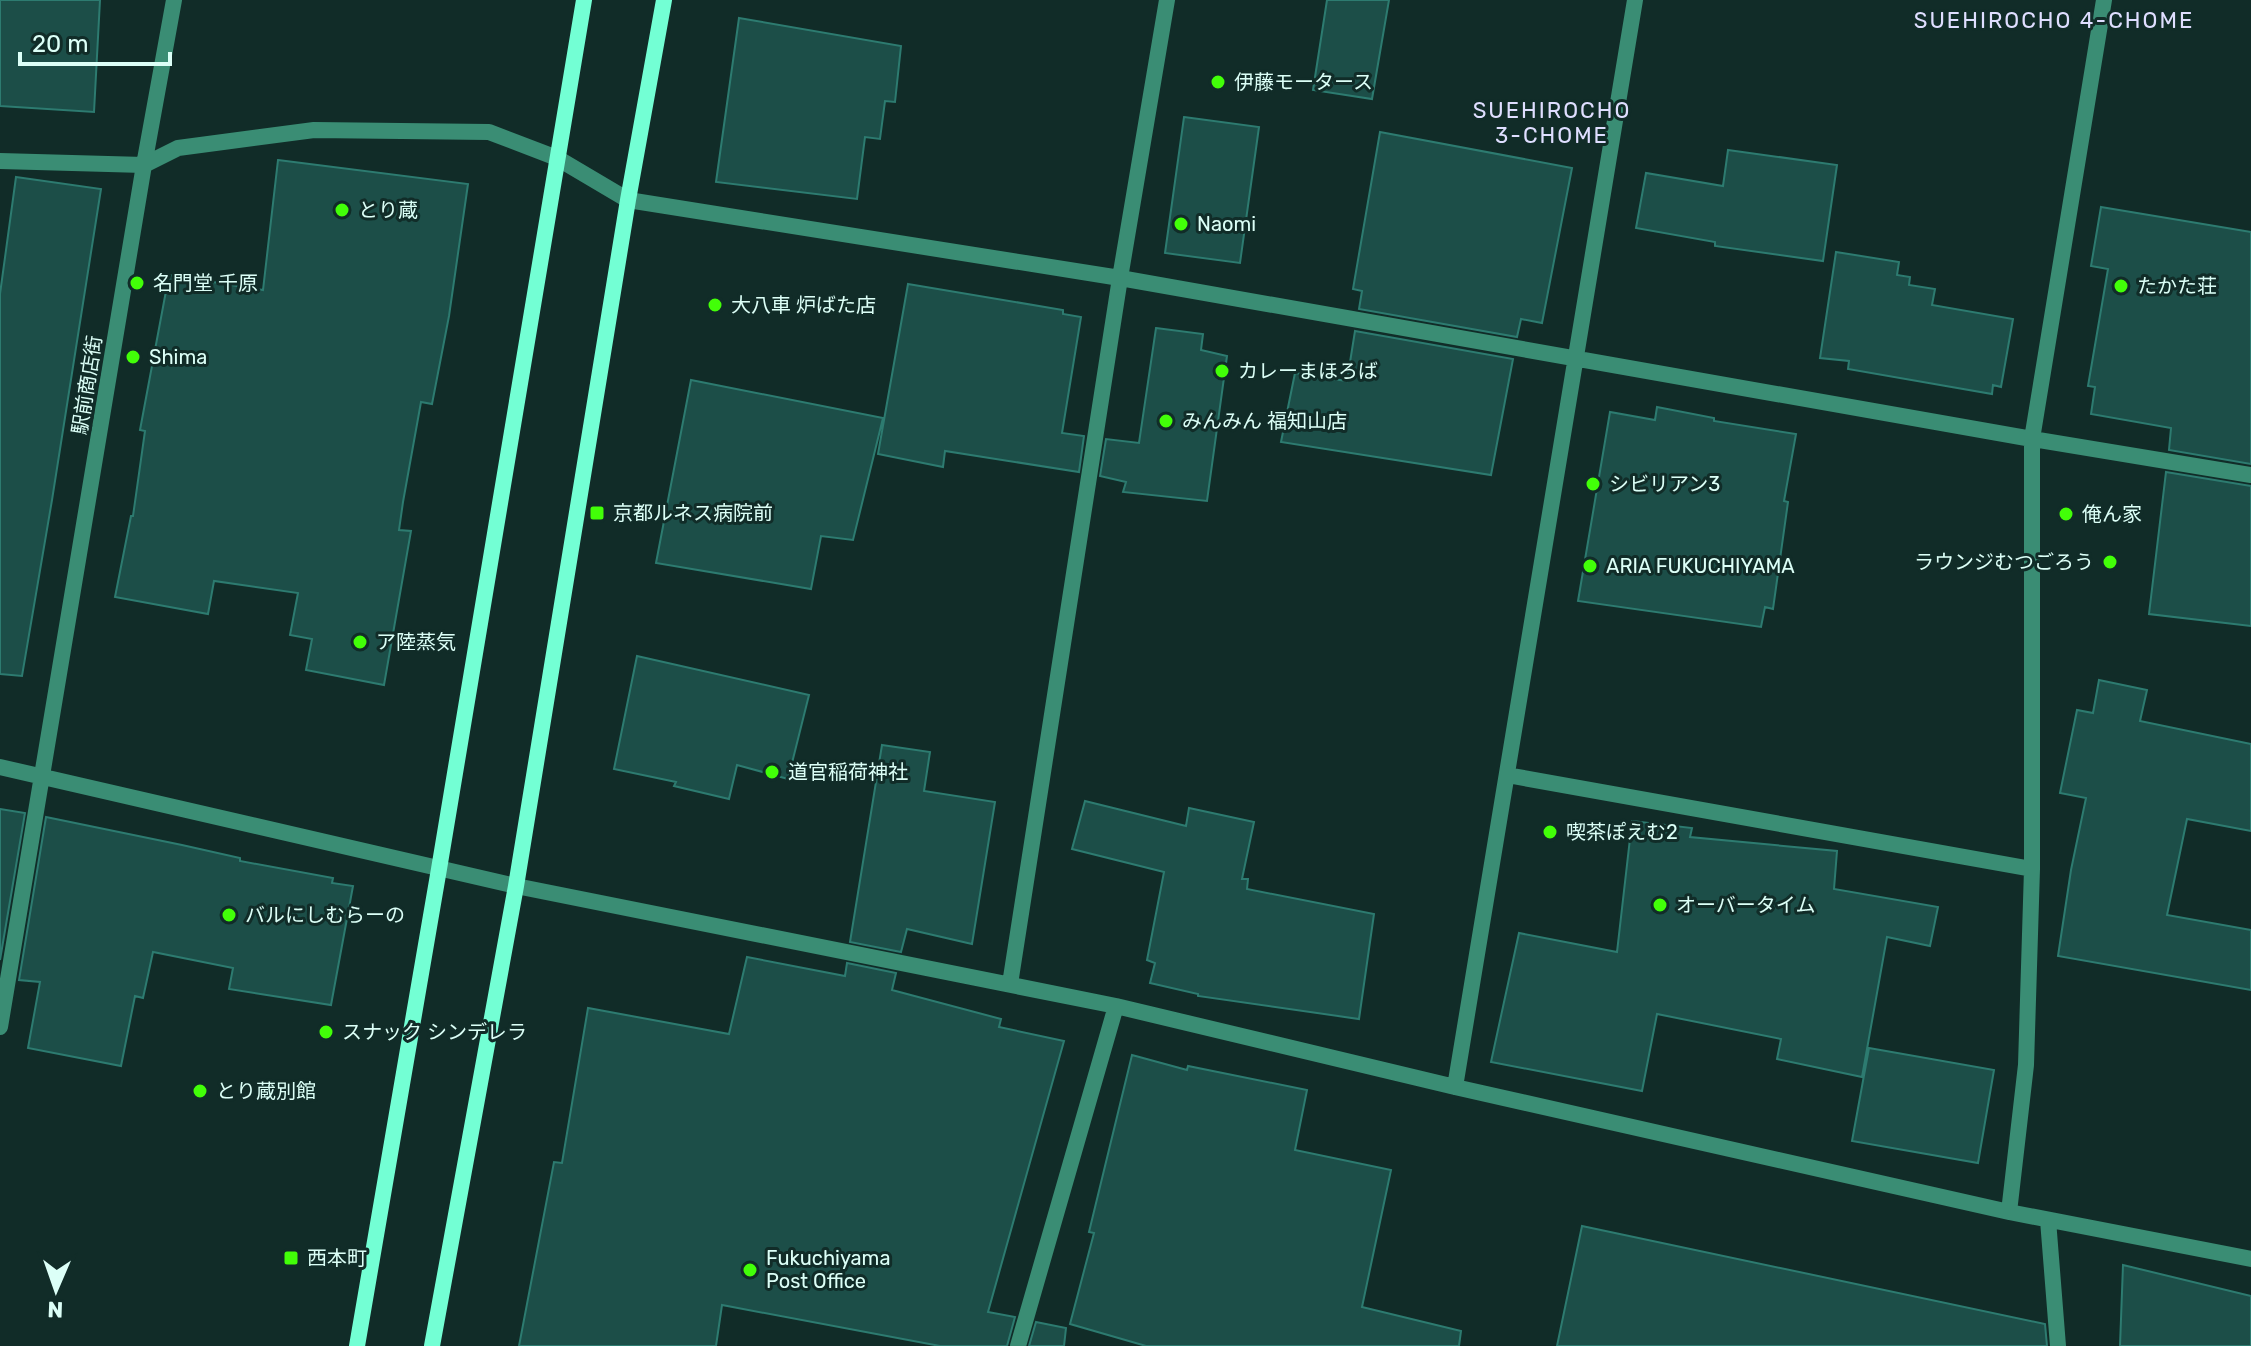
<svg xmlns="http://www.w3.org/2000/svg" width="2251" height="1346" font-family="Rubik,'Noto Sans JP',sans-serif">
  <style>
    .building { fill: #1c4e48; stroke: #2d7b70; stroke-width: 2 }
    .lines { fill: none; stroke-linecap: round; stroke-linejoin: round }
    .street { stroke: #3a8d74; stroke-width: 16 }
    .secondary { stroke: #73ffd4; stroke-width: 16 }
    .poi-dot { fill: #42ff08; stroke: #112c28; stroke-width: 3 }
    .labels { text-anchor: middle; stroke-width: 6; stroke-linejoin: round; paint-order: stroke }
    .poi-label { font-size: 20px; fill: #dcfff7; stroke: #112c28; text-anchor: start }
    .street-label { font-size: 20px; fill: #dcfff7; stroke: #112c28 }
    .neighbourhood-label { font-size: 22px; letter-spacing: 2px; fill: #dfdeff; stroke: #112c28 }
  </style>
  <rect width="100%" height="100%" fill="#112c28"/>
  <!-- building -->
  <path class="building" d="M 0,0 L 100,0 L 94,112 L 0,106 Z
    M 1327,0 L 1389,0 L 1372,99 L 1313,90 Z
    M 739,18 L 901,46 L 895,102 L 885,101 L 880,139 L 865,137 L 857,199 L 716,182 Z
    M 1184,117 L 1259,127 L 1240,263 L 1165,253 Z
    M 1380,132 L 1572,168 L 1542,323 L 1521,319 L 1517,337 L 1359,309 L 1362,291 L 1353,289 Z
    M 1728,150 L 1837,165 L 1823,261 L 1715,246 L 1715,242 L 1636,228 L 1646,173 L 1723,186 Z
    M 278,160 L 468,184 L 449,316 L 432,404 L 421,402 L 403,502 L 399,530 L 411,531 L 384,685 L 306,670 L 312,639 L 290,635 L 298,593 L 214,581 L 208,614 L 115,597 L 131,516 L 133,516 L 145,431 L 140,430 L 169,275 L 263,290 Z
    M 16,177 L 101,189 L 52,500 L 22,676 L 0,674 L 0,294 Z
    M 2101,207 L 2251,232 L 2251,464 L 2169,450 L 2171,428 L 2091,414 L 2095,387 L 2088,386 L 2108,269 L 2091,266 Z
    M 1836,252 L 1899,262 L 1897,275 L 1910,277 L 1909,285 L 1935,289 L 1932,305 L 2013,319 L 2001,387 L 1993,385 L 1992,394 L 1848,369 L 1849,361 L 1820,358 Z
    M 908,284 L 1063,310 L 1063,314 L 1081,317 L 1062,433 L 1084,436 L 1079,472 L 945,451 L 943,467 L 878,454 Z
    M 1156,328 L 1203,334 L 1201,350 L 1227,356 L 1207,501 L 1123,492 L 1126,482 L 1100,476 L 1106,439 L 1139,443 Z
    M 1355,331 L 1513,359 L 1491,475 L 1281,442 L 1295,373 L 1347,381 Z
    M 691,380 L 883,418 L 853,540 L 821,536 L 811,589 L 656,563 Z
    M 1657,407 L 1714,418 L 1714,421 L 1796,434 L 1784,501 L 1788,502 L 1773,609 L 1765,607 L 1761,627 L 1578,601 L 1610,412 L 1655,420 Z
    M 2166,472 L 2251,486 L 2251,626 L 2149,614 Z
    M 637,656 L 809,695 L 788,779 L 737,765 L 729,799 L 674,786 L 676,782 L 614,769 Z
    M 2099,680 L 2147,690 L 2140,721 L 2251,744 L 2251,831 L 2187,819 L 2167,915 L 2251,930 L 2251,990 L 2058,956 L 2071,870 L 2086,798 L 2060,793 L 2077,710 L 2093,713 Z
    M 882,745 L 930,752 L 924,791 L 995,802 L 972,944 L 907,929 L 901,952 L 850,942 Z
    M 1085,801 L 1186,826 L 1189,808 L 1254,822 L 1242,879 L 1248,879 L 1247,889 L 1374,914 L 1359,1019 L 1198,996 L 1198,994 L 1150,983 L 1155,963 L 1147,960 L 1164,872 L 1072,849 Z
    M 0,809 L 25,813 L 0,960 Z
    M 46,817 L 182,845 L 240,858 L 240,861 L 333,878 L 332,883 L 353,886 L 331,1005 L 229,989 L 233,968 L 153,952 L 143,998 L 135,996 L 121,1066 L 28,1048 L 40,982 L 19,980 Z
    M 1632,821 L 1692,828 L 1690,837 L 1837,851 L 1834,889 L 1938,907 L 1930,946 L 1887,937 L 1862,1077 L 1777,1059 L 1781,1039 L 1657,1014 L 1642,1091 L 1491,1062 L 1519,933 L 1617,952 Z
    M 747,957 L 845,976 L 847,963 L 896,973 L 892,990 L 1001,1019 L 999,1027 L 1064,1041 L 988,1312 L 1015,1317 L 1007,1346 L 940,1346 L 722,1305 L 716,1346 L 519,1346 L 554,1162 L 562,1163 L 588,1008 L 729,1034 Z
    M 1869,1048 L 1994,1070 L 1978,1163 L 1852,1141 Z
    M 1132,1055 L 1187,1070 L 1188,1066 L 1307,1090 L 1295,1150 L 1391,1170 L 1362,1307 L 1461,1331 L 1459,1346 L 1146,1346 L 1070,1324 L 1094,1233 L 1089,1232 Z
    M 1582,1226 L 2045,1324 L 2047,1346 L 1557,1346 Z
    M 2123,1265 L 2251,1296 L 2251,1346 L 2120,1346 Z
    M 1036,1322 L 1066,1328 L 1064,1346 L 1029,1346 Z"/>
  <g class="lines">
    <!-- street -->
    <path class="street" d="M 0,161 L 144,165 L 178,148 L 314,130 L 489,132 L 557,158 L 628,200 L 1120,278 L 2032,439 L 2251,475
      M 0,767 L 516,886 L 1116,1006 L 1455,1087 L 2009,1212 L 2251,1259
      M 1507,775 L 2032,869
      M 1010,984 L 1120,278 L 1167,0
      M 0,1027 L 144,165 L 174,0
      M 1455,1087 L 1635,0
      M 2009,1212 L 2026,1065 L 2032,869 L 2032,439 L 2104,0
      M 2048,1220 L 2058,1346
      M 1018,1346 L 1116,1006"/>
    <!-- secondary -->
    <path class="secondary" d="M 357,1346 L 439,869 L 584,0
      M 432,1346 L 516,886 L 628,200 L 664,0"/>
  </g>
  <!-- markers -->
  <g class="poi-dot">
    <circle cx="1218" cy="82" r="8"/>
    <circle cx="342" cy="210" r="8"/>
    <circle cx="1181" cy="224" r="8"/>
    <circle cx="137" cy="283" r="8"/>
    <circle cx="2121" cy="286" r="8"/>
    <circle cx="715" cy="305" r="8"/>
    <circle cx="133" cy="357" r="8"/>
    <circle cx="1222" cy="371" r="8"/>
    <circle cx="1166" cy="421" r="8"/>
    <circle cx="1593" cy="484" r="8"/>
    <rect x="589" y="505" width="16" height="16" rx="4"/>
    <circle cx="2066" cy="514" r="8"/>
    <circle cx="2110" cy="562" r="8"/>
    <circle cx="1590" cy="566" r="8"/>
    <circle cx="360" cy="642" r="8"/>
    <circle cx="772" cy="772" r="8"/>
    <circle cx="1550" cy="832" r="8"/>
    <circle cx="1660" cy="905" r="8"/>
    <circle cx="229" cy="915" r="8"/>
    <circle cx="326" cy="1032" r="8"/>
    <circle cx="200" cy="1091" r="8"/>
    <rect x="283" y="1250" width="16" height="16" rx="4"/>
    <circle cx="750" cy="1270" r="8"/>
  </g>
  <g class="labels">
    <!-- poi labels -->
    <g class="poi-label">
      <text x="1234" y="89">伊藤モータース</text>
      <text x="358" y="217">とり蔵</text>
      <text x="1197" y="231">Naomi</text>
      <text x="153" y="290">名門堂 千原</text>
      <text x="2137" y="293">たかた荘</text>
      <text x="731" y="312">大八車 炉ばた店</text>
      <text x="149" y="364">Shima</text>
      <text x="1238" y="378">カレーまほろば</text>
      <text x="1182" y="428">みんみん 福知山店</text>
      <text x="1609" y="491">シビリアン3</text>
      <text x="613" y="520">京都ルネス病院前</text>
      <text x="2082" y="521">俺ん家</text>
      <text x="2094" y="569" text-anchor="end">ラウンジむつごろう</text>
      <text x="1606" y="573">ARIA FUKUCHIYAMA</text>
      <text x="376" y="649">ア陸蒸気</text>
      <text x="788" y="779">道官稲荷神社</text>
      <text x="1566" y="839">喫茶ぽえむ2</text>
      <text x="1676" y="912">オーバータイム</text>
      <text x="245" y="922">バルにしむらーの</text>
      <text x="342" y="1039">スナック シンデレラ</text>
      <text x="216" y="1098">とり蔵別館</text>
      <text x="307" y="1265">西本町</text>
      <text x="766" y="1265">Fukuchiyama<tspan x="766" dy="23">Post Office</tspan></text>
    </g>
    <!-- street labels -->
    <g class="street-label">
      <text transform="translate(87 385) rotate(-81)" y="7">駅前商店街</text>
    </g>
    <!-- neighbourhood labels -->
    <g class="neighbourhood-label">
      <text x="2054" y="28">SUEHIROCHO 4-CHOME</text>
      <text x="1552" y="118">SUEHIROCHO<tspan x="1552" dy="25">3-CHOME</tspan></text>
    </g>
  </g>
  <!-- north arrow -->
  <g transform="translate(56 1290) rotate(182)" stroke="#112c28" stroke-width="6" paint-order="stroke">
  <path d="M0-6L14 30L0 20L-14 30Z" fill="#dcfff7"/>
  <text y="-12" font-size="22" font-weight="bold" text-anchor="middle" fill="#dcfff7">N</text>
  </g>
  <!-- scale -->
  <path d="M20 52v12h150v-12" fill="none" stroke="#dcfff7" stroke-width="4"/>
  <text x="32" y="52" font-size="24" fill="#dcfff7" stroke="#112c28" stroke-width="6" paint-order="stroke">20 m</text>
</svg>
